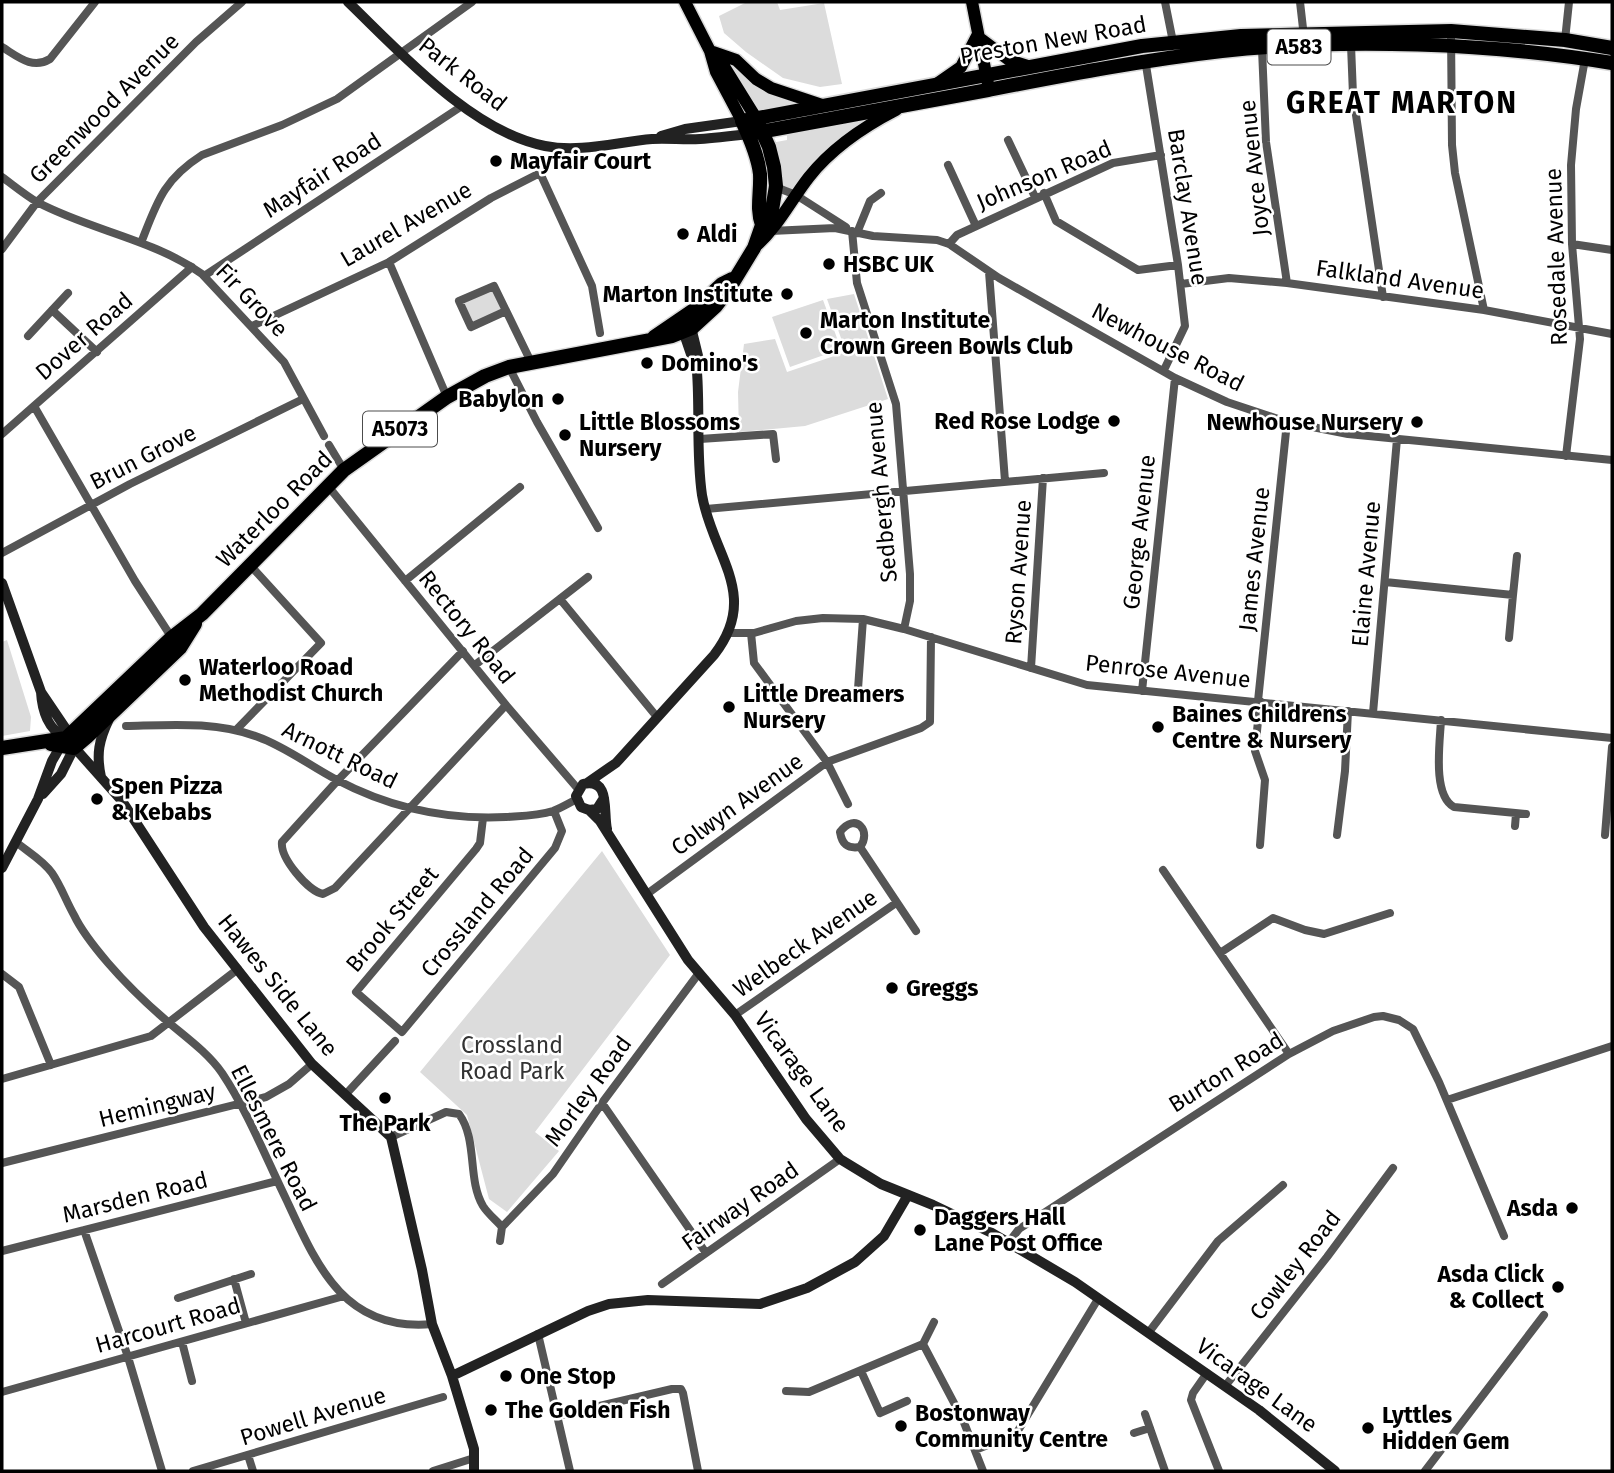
<svg xmlns="http://www.w3.org/2000/svg" width="1614" height="1473" font-family="'Fira Sans',sans-serif">
  <style>
    .green { fill: #dcdcdc }
    .lines { fill: none; stroke-linecap: round; stroke-linejoin: round }
    .primary-casing { stroke: #dbdbdb; stroke-width: 15 }
    .highway-casing { stroke: #dbdbdb; stroke-width: 17 }
    .street { stroke: #555; stroke-width: 8 }
    .secondary { stroke: #222; stroke-width: 10 }
    .primary { stroke: #000; stroke-width: 12 }
    .highway { stroke: #000; stroke-width: 14 }
    .poi-dot { fill: #000; stroke: #fff; stroke-width: 2.5 }
    .labels { text-anchor: middle; stroke-width: 5; stroke-linejoin: round; paint-order: stroke }
    .shield { fill: #fff; stroke: #4c4c4c; stroke-width: 2 }
    .shield-label { font-size: 21px; font-weight: bold; fill: #000 }
    .street-label { font-size: 23px; fill: #000; stroke: #fff }
    .poi-label { font-size: 23px; font-weight: bold; fill: #000; stroke: #fff; text-anchor: start }
    .park-label { font-size: 23px; fill: #333; stroke: #fff }
    .district-label { font-size: 30px; font-weight: bold; letter-spacing: 2px; fill: #000; stroke: #fff }
  </style>
  <rect width="100%" height="100%" fill="#fff"/>
  <!-- green -->
  <path class="green" d="M 747,2 L 777,2 L 780,10 L 824,3 L 842,84 L 820,87 L 783,78 L 746,52 L 724,33 L 719,16 Z
    M 736,60 L 756,79 L 826,106 L 756,118 L 725,68 Z
    M 862,120 L 867,121 L 814,162 L 792,190 L 780,184 L 771,143 L 787,140 L 787,134 Z
    M 494,286 L 506,311 L 471,327 L 459,301 Z
    M 854,294 L 888,399 L 805,426 L 739,432 L 738,392 L 744,344 L 775,339 L 787,372 L 846,352 L 827,299 Z
    M 823,300 L 841,349 L 790,367 L 772,317 Z
    M 7,640 L 31,717 L 30,731 L 2,736 L 2,642 Z
    M 602,851 L 670,955 L 535,1132 L 559,1151 L 507,1212 L 489,1199 L 467,1115 L 420,1072 Z"/>
  <g class="lines">
    <!-- primary casing -->
    <g class="primary-casing">
      <path id="primary" d="M 685,2 L 710,51 L 716,72 L 742,121
        M 972,2 L 988,84
        M 977,36 L 1009,60 L 1031,67
        M 710,51 L 736,60 L 756,79 L 771,88 L 825,106
        M 713,54 L 725,68 L 756,118
        M 938,83 L 961,67 L 977,36
        M 755,247 C 778,227 791,200 809,177 C 832,148 863,127 896,110"/>
    </g>
    <!-- highway casing -->
    <g class="highway-casing">
      <path id="highway" d="M 754,133 C 832,118 910,105 988,90 C 1066,75 1143,60 1222,51 C 1345,38 1491,43 1612,63
        M 762,225 C 756,209 761,192 760,174 C 758,156 750,138 742,121 L 1142,46 L 1241,36 L 1451,31 L 1565,40 L 1612,48
        M 654,337 L 695,309 L 722,284 L 732,279
        M 51,744 L 74,748 L 87,737 L 180,648 L 195,624
        M 2,748 L 66,738 L 171,638 L 202,614 L 344,470 L 447,397 L 485,376 L 509,367 L 672,336 L 692,328 L 716,306 L 729,289 L 754,248 L 762,225 L 771,216 L 776,186 L 774,167 L 769,147 L 756,118"/>
    </g>
    <!-- street -->
    <path class="street" d="M 1165,2 L 1173,42
      M 1300,2 L 1304,37
      M 1451,31 L 1452,145 L 1455,173 L 1484,310
      M 1565,40 L 1569,2
      M 1351,45 L 1353,95 L 1383,297
      M 2,47 C 17,56 32,70 50,59 L 95,2
      M 1262,49 L 1266,142 L 1287,283
      M 1145,59 L 1178,265 L 1185,326 L 1164,370
      M 1008,140 L 1035,197
      M 948,165 L 976,226
      M 2,177 C 13,185 25,195 37,202 C 89,230 153,239 202,274 L 284,362 L 324,436
      M 773,186 L 796,195 L 846,227
      M 1044,193 L 1056,221 L 1138,270 L 1178,265
      M 771,231 L 835,228 L 873,236 L 937,240 L 949,244 L 999,278 L 1175,378 L 1227,402 L 1287,422 L 1348,434 L 1612,460
      M 852,231 L 857,283 L 896,404 L 910,574 L 910,601 L 904,629
      M 857,233 L 870,201 L 881,193
      M 141,243 C 157,202 163,180 202,155 L 282,125 L 337,99 L 472,2
      M 949,244 L 957,235 L 1113,163 L 1161,155
      M 1572,244 L 1612,250
      M 2,249 L 37,202 L 196,42 L 242,2
      M 389,262 L 447,397
      M 989,272 L 1005,481
      M 204,276 L 462,106
      M 1181,284 L 1229,278 L 1287,283 L 1484,310 L 1612,334
      M 52,310 L 97,352
      M 506,311 L 471,327 L 459,301 L 494,286 L 531,362
      M 252,326 L 389,262 L 491,198 L 540,173 L 592,286 L 600,333
      M 28,336 L 68,293
      M 509,367 L 537,422 L 598,528
      M 34,406 L 135,581 L 172,638
      M 2,434 L 192,267
      M 700,439 L 773,434 L 776,459
      M 329,445 L 344,470
      M 1566,456 L 1580,339 L 1572,244 L 1571,165 L 1576,109 L 1585,59
      M 328,486 L 506,705 L 578,789
      M 706,509 L 1104,473
      M 2,553 L 130,484 L 303,399
      M 405,581 L 520,487
      M 1385,582 L 1513,595 L 1517,556
      M 560,599 L 657,717
      M 728,633 L 754,633 L 796,621 L 823,618 L 863,619 L 904,629 L 1087,685 L 1612,738
      M 751,633 L 754,663 L 827,762 L 848,804
      M 1509,638 L 1513,595
      M 463,651 L 338,780 L 282,842 C 280,858 308,891 323,894 L 335,888 L 506,705
      M 475,665 L 588,577
      M 1031,668 L 1043,478
      M 858,689 L 863,619
      M 1142,691 L 1175,378
      M 1258,701 L 1287,422
      M 1373,713 L 1397,439
      M 1441,720 C 1440,742 1432,795 1454,807 L 1526,814
      M 126,726 C 170,725 216,721 258,737 C 286,747 310,766 337,780 C 390,808 446,820 506,817 C 521,816 538,816 553,811 C 561,808 569,803 577,799
      M 236,730 L 321,643 L 250,565
      M 483,818 L 480,843 L 476,849 L 356,992 L 402,1032 L 555,848 L 562,831 L 554,811
      M 1515,826 L 1516,814
      M 1337,835 L 1345,771 L 1348,711
      M 1605,835 L 1612,747
      M 16,842 C 28,852 43,860 52,873 C 61,886 66,901 74,915 C 82,932 96,949 108,963 C 126,984 147,1004 168,1022 C 187,1038 208,1053 222,1073 C 248,1112 266,1158 287,1201 C 317,1266 345,1332 432,1324
      M 1260,845 L 1265,780 L 1255,751 L 1260,701
      M 860,847 C 872,832 856,811 840,832 C 842,844 847,849 860,847 L 916,931
      M 1163,870 L 1289,1054
      M 647,894 L 827,762 L 921,728 L 930,722 L 931,637
      M 1220,953 L 1273,918 L 1305,930 L 1324,934 L 1390,913
      M 2,974 L 19,987 L 51,1065
      M 735,1015 L 896,903
      M 2,1079 L 151,1036 L 238,969
      M 346,1094 L 395,1041
      M 1447,1100 L 1612,1046
      M 602,1103 L 706,1253
      M 391,1137 L 446,1112 L 459,1114 C 478,1140 467,1179 483,1206 C 488,1214 496,1220 502,1227 L 500,1241
      M 2,1163 L 266,1097 L 289,1084 L 312,1064
      M 502,1227 L 553,1174 L 602,1103 L 699,973
      M 84,1230 L 128,1357 L 162,1471
      M 1009,1242 L 1019,1229 L 1289,1054 L 1333,1031 L 1374,1017 L 1383,1016 L 1399,1020 L 1413,1029 L 1439,1082 L 1504,1236
      M 2,1251 L 277,1181
      M 234,1279 L 246,1323
      M 662,1284 L 840,1159
      M 178,1298 L 251,1274
      M 934,1322 L 923,1344 L 963,1420 L 983,1471
      M 1149,1332 L 1218,1241 L 1283,1185
      M 538,1334 L 570,1471
      M 182,1342 L 192,1381
      M 861,1371 L 880,1413 L 907,1401
      M 1207,1373 L 1193,1393 L 1191,1400 L 1219,1471
      M 1226,1385 L 1327,1257 L 1393,1168
      M 786,1391 L 809,1392 L 923,1344
      M 2,1392 L 344,1296
      M 1145,1414 L 1165,1471
      M 557,1416 L 672,1389 L 681,1389 L 683,1393 L 698,1471
      M 1134,1433 L 1150,1428
      M 975,1450 L 1016,1434 L 1098,1299
      M 248,1455 L 253,1471
      M 193,1471 L 443,1397
      M 433,1471 L 474,1458
      M 1425,1471 L 1544,1315"/>
    <!-- secondary -->
    <path class="secondary" d="M 348,2 C 400,52 472,132 545,146 C 580,153 617,142 652,139 C 668,138 684,140 700,139 C 716,138 732,136 748,134
      M 661,136 L 685,129 L 742,121
      M 681,325 L 697,372
      M 2,583 L 41,692 C 42,710 48,730 66,738 L 122,801 L 204,927 L 312,1064 L 391,1137 L 422,1270 L 432,1324 L 452,1376 L 474,1449 L 474,1471
      M 41,692 L 66,729 L 66,738
      M 101,777 C 96,754 99,740 109,719
      M 587,783 L 616,763 L 714,655 C 761,595 712,555 702,495 C 696,454 700,412 697,372 L 700,364 L 690,323
      M 43,794 L 61,774 L 74,748
      M 604,798 L 597,809 L 589,810 L 581,807 L 576,796 L 583,784 C 611,777 603,812 607,829
      M 589,810 L 600,821 L 688,960 L 735,1015 L 806,1119 L 840,1159 L 881,1184 L 933,1205 L 992,1233 L 1075,1282 L 1259,1410 L 1335,1471
      M 2,868 L 38,799 L 52,761 L 63,742
      M 452,1376 L 588,1311 L 609,1304 L 648,1300 L 760,1304 L 807,1288 L 855,1262 L 884,1236 L 908,1195"/>
    <!-- primary -->
    <use href="#primary" class="primary"/>
    <!-- highway -->
    <use href="#highway" class="highway"/>
  </g>
  <!-- markers -->
  <g class="poi-dot">
    <circle cx="496" cy="161" r="7"/>
    <circle cx="683" cy="234" r="7"/>
    <circle cx="829" cy="264" r="7"/>
    <circle cx="787" cy="294" r="7"/>
    <circle cx="806" cy="333" r="7"/>
    <circle cx="647" cy="363" r="7"/>
    <circle cx="558" cy="399" r="7"/>
    <circle cx="1114" cy="421" r="7"/>
    <circle cx="1417" cy="422" r="7"/>
    <circle cx="565" cy="435" r="7"/>
    <circle cx="185" cy="680" r="7"/>
    <circle cx="729" cy="707" r="7"/>
    <circle cx="1158" cy="727" r="7"/>
    <circle cx="97" cy="799" r="7"/>
    <circle cx="892" cy="988" r="7"/>
    <circle cx="385" cy="1098" r="7"/>
    <circle cx="1572" cy="1208" r="7"/>
    <circle cx="920" cy="1230" r="7"/>
    <circle cx="1558" cy="1287" r="7"/>
    <circle cx="506" cy="1376" r="7"/>
    <circle cx="491" cy="1410" r="7"/>
    <circle cx="901" cy="1426" r="7"/>
    <circle cx="1368" cy="1428" r="7"/>
  </g>
  <g class="labels">
    <!-- shield labels -->
    <g class="shield">
      <rect x="1267.5" y="29.5" width="63" height="35" rx="5"/>
      <rect x="363" y="411.5" width="74" height="35" rx="5"/>
    </g>
    <g class="shield-label">
      <text x="1299" y="54">A583</text>
      <text x="400" y="436">A5073</text>
    </g>
    <!-- street labels -->
    <g class="street-label">
      <text transform="translate(1053 40) rotate(-10)" y="8">Preston New Road</text>
      <text transform="translate(463 74) rotate(38)" y="8">Park Road</text>
      <text transform="translate(104 108) rotate(-45)" y="8">Greenwood Avenue</text>
      <text transform="translate(1254 168) rotate(-96)" y="8">Joyce Avenue</text>
      <text transform="translate(322 175) rotate(-33)" y="8">Mayfair Road</text>
      <text transform="translate(1044 175) rotate(-23)" y="8">Johnson Road</text>
      <text transform="translate(1188 207) rotate(81)" y="8">Barclay Avenue</text>
      <text transform="translate(406 224) rotate(-30)" y="8">Laurel Avenue</text>
      <text transform="translate(1556 257) rotate(-92)" y="8">Rosedale Avenue</text>
      <text transform="translate(1400 279) rotate(8)" y="8">Falkland Avenue</text>
      <text transform="translate(252 300) rotate(46)" y="8">Fir Grove</text>
      <text transform="translate(84 336) rotate(-41)" y="8">Dover Road</text>
      <text transform="translate(1168 347) rotate(27)" y="8">Newhouse Road</text>
      <text transform="translate(143 457) rotate(-27)" y="8">Brun Grove</text>
      <text transform="translate(881 492) rotate(-95)" y="8">Sedbergh Avenue</text>
      <text transform="translate(274 509) rotate(-45)" y="8">Waterloo Road</text>
      <text transform="translate(1139 532) rotate(-84)" y="8">George Avenue</text>
      <text transform="translate(1254 559) rotate(-84)" y="8">James Avenue</text>
      <text transform="translate(1018 572) rotate(-86)" y="8">Ryson Avenue</text>
      <text transform="translate(1366 574) rotate(-85)" y="8">Elaine Avenue</text>
      <text transform="translate(467 627) rotate(51)" y="8">Rectory Road</text>
      <text transform="translate(1168 671) rotate(6)" y="8">Penrose Avenue</text>
      <text transform="translate(340 755) rotate(26)" y="8">Arnott Road</text>
      <text transform="translate(737 804) rotate(-36)" y="8">Colwyn Avenue</text>
      <text transform="translate(477 912) rotate(-50)" y="8">Crossland Road</text>
      <text transform="translate(392 919) rotate(-50)" y="8">Brook Street</text>
      <text transform="translate(805 943) rotate(-35)" y="8">Welbeck Avenue</text>
      <text transform="translate(278 985) rotate(51)" y="8">Hawes Side Lane</text>
      <text transform="translate(802 1072) rotate(54)" y="8">Vicarage Lane</text>
      <text transform="translate(1226 1072) rotate(-32)" y="8">Burton Road</text>
      <text transform="translate(588 1091) rotate(-54)" y="8">Morley Road</text>
      <text transform="translate(157 1105) rotate(-14)" y="8">Hemingway</text>
      <text transform="translate(274 1138) rotate(63)" y="8">Ellesmere Road</text>
      <text transform="translate(135 1197) rotate(-14)" y="8">Marsden Road</text>
      <text transform="translate(740 1206) rotate(-35)" y="8">Fairway Road</text>
      <text transform="translate(1295 1265) rotate(-52)" y="8">Cowley Road</text>
      <text transform="translate(168 1325) rotate(-16)" y="8">Harcourt Road</text>
      <text transform="translate(1257 1385) rotate(36)" y="8">Vicarage Lane</text>
      <text transform="translate(313 1416) rotate(-17)" y="8">Powell Avenue</text>
    </g>
    <!-- poi labels -->
    <g class="poi-label">
      <text x="510" y="169">Mayfair Court</text>
      <text x="697" y="242">Aldi</text>
      <text x="843" y="272">HSBC UK</text>
      <text x="773" y="302" text-anchor="end">Marton Institute</text>
      <text x="820" y="328">Marton Institute<tspan x="820" dy="26">Crown Green Bowls Club</tspan></text>
      <text x="661" y="371">Domino's</text>
      <text x="544" y="407" text-anchor="end">Babylon</text>
      <text x="1100" y="429" text-anchor="end">Red Rose Lodge</text>
      <text x="579" y="430">Little Blossoms<tspan x="579" dy="26">Nursery</tspan></text>
      <text x="1403" y="430" text-anchor="end">Newhouse Nursery</text>
      <text x="199" y="675">Waterloo Road<tspan x="199" dy="26">Methodist Church</tspan></text>
      <text x="743" y="702">Little Dreamers<tspan x="743" dy="26">Nursery</tspan></text>
      <text x="1172" y="722">Baines Childrens<tspan x="1172" dy="26">Centre &amp; Nursery</tspan></text>
      <text x="111" y="794">Spen Pizza<tspan x="111" dy="26">&amp; Kebabs</tspan></text>
      <text x="906" y="996">Greggs</text>
      <text x="385" y="1131" text-anchor="middle">The Park</text>
      <text x="1558" y="1216" text-anchor="end">Asda</text>
      <text x="934" y="1225">Daggers Hall<tspan x="934" dy="26">Lane Post Office</tspan></text>
      <text x="1544" y="1282" text-anchor="end">Asda Click<tspan x="1544" dy="26">&amp; Collect</tspan></text>
      <text x="520" y="1384">One Stop</text>
      <text x="505" y="1418">The Golden Fish</text>
      <text x="915" y="1421">Bostonway<tspan x="915" dy="26">Community Centre</tspan></text>
      <text x="1382" y="1423">Lyttles<tspan x="1382" dy="26">Hidden Gem</tspan></text>
    </g>
    <!-- park labels -->
    <g class="park-label">
      <text x="512" y="1053">Crossland<tspan x="512" dy="26">Road Park</tspan></text>
    </g>
    <!-- district labels -->
    <g class="district-label">
      <text x="1402" y="113">GREAT MARTON</text>
    </g>
  </g>
  <!-- border -->
  <rect width="1614" height="1473" fill="none" stroke="#000000" stroke-width="7"/>
</svg>
